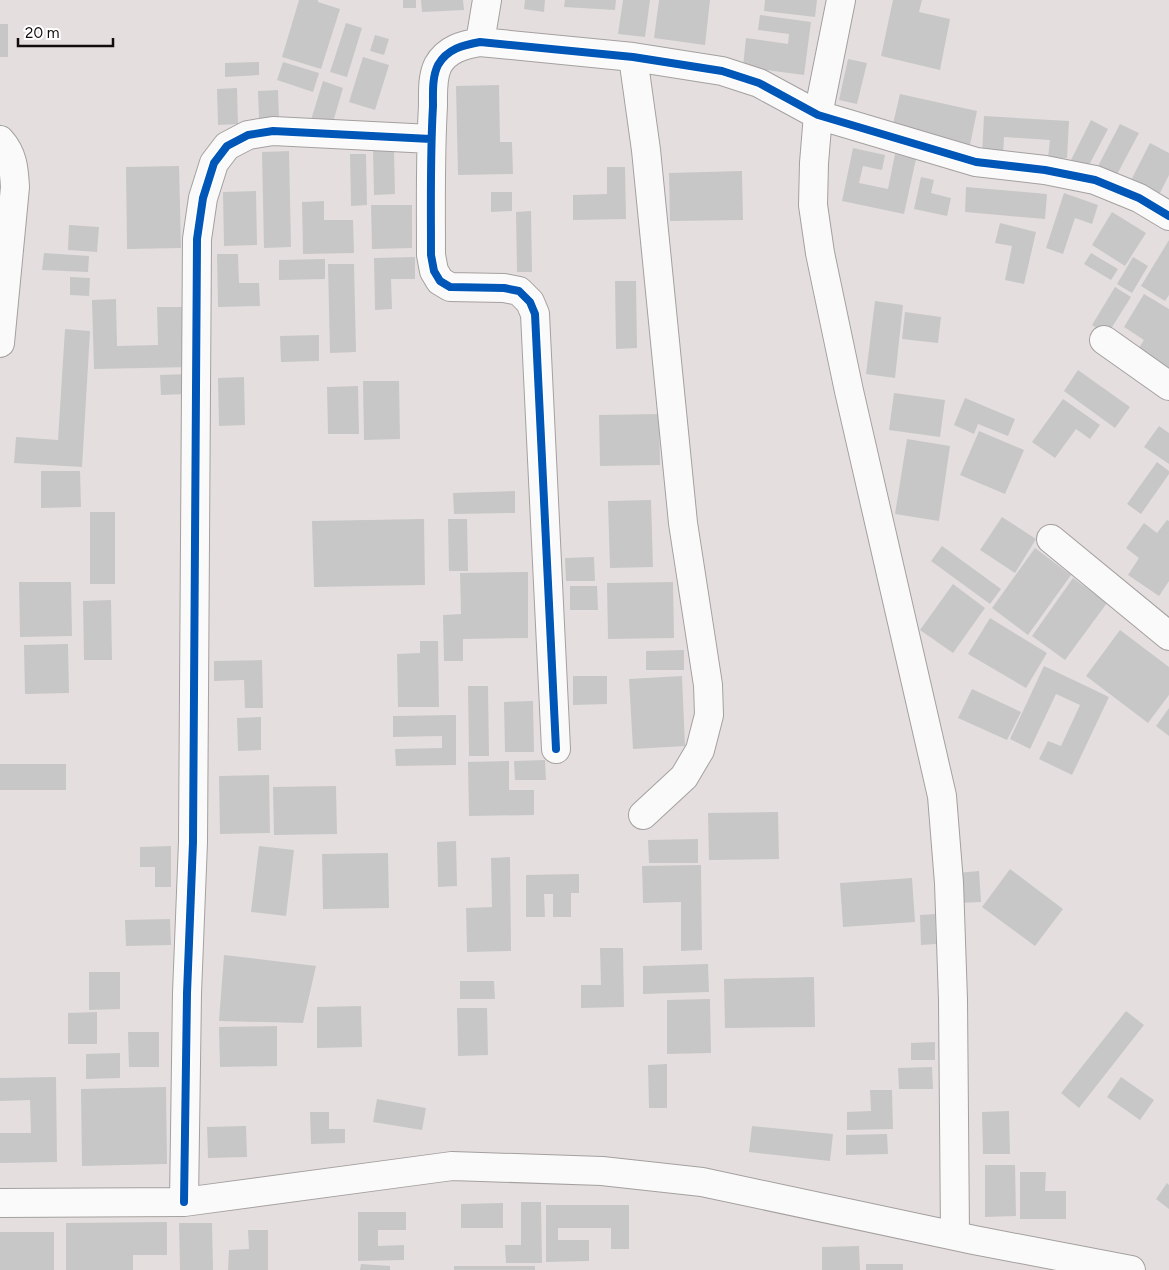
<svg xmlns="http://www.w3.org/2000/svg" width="1169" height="1270" font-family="Figtree,sans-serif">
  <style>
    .building { fill: #c7c7c7 }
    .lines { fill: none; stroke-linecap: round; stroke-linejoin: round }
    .minor-casing { stroke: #a4a09f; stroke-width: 30 }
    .minor { stroke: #fbfafa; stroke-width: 28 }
    .cycleway-casing { stroke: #fff; stroke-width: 11 }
    .cycleway { stroke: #0057b8; stroke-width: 8 }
  </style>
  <rect width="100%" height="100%" fill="#e4dfde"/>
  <!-- building -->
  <path class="building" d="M 299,0 L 318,0 L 318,2 L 340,9 L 321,69 L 282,57 Z
    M 403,0 L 416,0 L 416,8 L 403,8 Z
    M 421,0 L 463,0 L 464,10 L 422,12 Z
    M 525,0 L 545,0 L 544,12 L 524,9 Z
    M 565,0 L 616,0 L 615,10 L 564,7 Z
    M 623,0 L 650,0 L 645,37 L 618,34 Z
    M 659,0 L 710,0 L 705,45 L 654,38 Z
    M 765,0 L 817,0 L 815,17 L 764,11 Z
    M 893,0 L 922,0 L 919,12 L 950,19 L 940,70 L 881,56 Z
    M 760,15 L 811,22 L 804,75 L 743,67 L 746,38 L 788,44 L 789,34 L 758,30 Z
    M 346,23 L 362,28 L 347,77 L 330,72 Z
    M 0,24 L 8,24 L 8,57 L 0,57 Z
    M 375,35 L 389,39 L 384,55 L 370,51 Z
    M 363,57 L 389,65 L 375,110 L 349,102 Z
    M 848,59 L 867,63 L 857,104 L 839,100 Z
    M 259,62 L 259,75 L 225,77 L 225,63 Z
    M 283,62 L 319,73 L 313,92 L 277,80 Z
    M 323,81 L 343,88 L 331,129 L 310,123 Z
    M 499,85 L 500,142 L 512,142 L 513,174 L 458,175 L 456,86 Z
    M 237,88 L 238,124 L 218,125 L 217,89 Z
    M 278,90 L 279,119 L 259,120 L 258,91 Z
    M 900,94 L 977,111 L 970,145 L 892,128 Z
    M 984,116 L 1069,121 L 1067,158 L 1048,158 L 1050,140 L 1004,137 L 1003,155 L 982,154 Z
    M 1091,120 L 1108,129 L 1087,169 L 1071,160 Z
    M 1120,124 L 1139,133 L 1114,180 L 1096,170 Z
    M 1150,143 L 1169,153 L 1169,175 L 1156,201 L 1128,186 Z
    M 853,148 L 885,155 L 882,170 L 863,166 L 859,183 L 888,189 L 895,154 L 916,159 L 904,214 L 842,201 Z
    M 289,151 L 291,247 L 264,248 L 262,152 Z
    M 373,151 L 394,151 L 395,194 L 374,195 Z
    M 350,154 L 366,154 L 367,205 L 351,206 Z
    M 179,166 L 181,248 L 127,249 L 126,167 Z
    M 607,167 L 625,167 L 626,219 L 573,220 L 573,195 L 607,194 Z
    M 742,171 L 743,220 L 670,221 L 669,173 Z
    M 921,177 L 934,180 L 931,193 L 951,198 L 947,216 L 914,209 Z
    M 966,187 L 1047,194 L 1045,219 L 965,212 Z
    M 256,191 L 257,245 L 224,246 L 223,192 Z
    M 491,192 L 512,192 L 512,211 L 491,212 Z
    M 1064,193 L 1098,205 L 1092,224 L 1075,218 L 1063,254 L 1046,248 Z
    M 324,201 L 324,220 L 353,220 L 354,253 L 303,254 L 302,202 Z
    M 371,205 L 412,205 L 412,248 L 372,249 Z
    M 531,211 L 532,272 L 517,272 L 516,212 Z
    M 1112,212 L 1146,233 L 1125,266 L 1092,245 Z
    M 1000,223 L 1036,232 L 1024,284 L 1005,280 L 1012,246 L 995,243 Z
    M 69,225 L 99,227 L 97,252 L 68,250 Z
    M 1169,240 L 1169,295 L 1165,301 L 1141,286 Z
    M 44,253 L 89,256 L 88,272 L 42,270 Z
    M 1091,253 L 1118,269 L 1111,280 L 1084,264 Z
    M 217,254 L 238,254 L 239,283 L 259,283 L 260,306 L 218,307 Z
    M 415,257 L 415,279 L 391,279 L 392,309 L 375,310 L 374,258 Z
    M 1133,257 L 1148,266 L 1132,293 L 1117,284 Z
    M 325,259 L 325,279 L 279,280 L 279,260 Z
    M 328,264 L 354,264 L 356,352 L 330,353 Z
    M 70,277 L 90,278 L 89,296 L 70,295 Z
    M 615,281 L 636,281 L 637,348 L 616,349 Z
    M 1115,287 L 1131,297 L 1107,335 L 1092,325 Z
    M 1144,294 L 1169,309 L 1169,371 L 1137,351 L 1144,340 L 1124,327 Z
    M 116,299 L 117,346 L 158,345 L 157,307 L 190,307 L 192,367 L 94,369 L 92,300 Z
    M 875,301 L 903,305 L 895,378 L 866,374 Z
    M 905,312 L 941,317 L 938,343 L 902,339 Z
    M 65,329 L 90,331 L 82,467 L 14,463 L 16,437 L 58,440 Z
    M 319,335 L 319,361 L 281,362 L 280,336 Z
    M 1078,370 L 1130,407 L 1115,428 L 1064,391 Z
    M 188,374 L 188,394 L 161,395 L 160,375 Z
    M 244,377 L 245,425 L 219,426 L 218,378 Z
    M 363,381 L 399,381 L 400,439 L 364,440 Z
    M 358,386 L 359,434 L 328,434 L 327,387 Z
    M 894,393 L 945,400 L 940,437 L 889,430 Z
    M 965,398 L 1015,419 L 1008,436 L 978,424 L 974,434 L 954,425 Z
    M 1063,399 L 1100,425 L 1090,439 L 1076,429 L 1055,458 L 1032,442 Z
    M 659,414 L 660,465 L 600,466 L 599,415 Z
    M 1159,426 L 1169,433 L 1169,464 L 1144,447 Z
    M 979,431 L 1024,450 L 1005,494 L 960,475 Z
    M 907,439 L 950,446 L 939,521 L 895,514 Z
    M 1157,462 L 1169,471 L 1169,474 L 1141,514 L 1127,504 Z
    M 41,471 L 80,471 L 81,507 L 41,508 Z
    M 515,491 L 515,513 L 454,514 L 453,493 Z
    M 651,500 L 653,567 L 610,568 L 608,501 Z
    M 90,512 L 115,512 L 115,584 L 90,584 Z
    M 1002,517 L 1036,539 L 1015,573 L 980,550 Z
    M 424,519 L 425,585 L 314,587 L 312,521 Z
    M 448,519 L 467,519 L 468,571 L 449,571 Z
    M 1167,520 L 1169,521 L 1169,581 L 1159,596 L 1128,575 L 1139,558 L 1126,548 L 1144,523 L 1157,533 Z
    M 942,546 L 1001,589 L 990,604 L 931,561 Z
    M 1035,548 L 1071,575 L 1028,635 L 992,608 Z
    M 594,557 L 595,581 L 566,581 L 565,558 Z
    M 528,572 L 528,638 L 463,639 L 463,661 L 444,661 L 443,615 L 461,614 L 460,573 Z
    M 1073,578 L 1107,603 L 1065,660 L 1032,636 Z
    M 19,582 L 71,582 L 72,636 L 20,637 Z
    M 673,582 L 674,638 L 608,639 L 607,583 Z
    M 953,584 L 985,608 L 953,653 L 920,630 Z
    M 570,586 L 597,586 L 598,610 L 570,610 Z
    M 111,600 L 112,660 L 84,660 L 83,601 Z
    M 990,618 L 1047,653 L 1026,688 L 968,654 Z
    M 1120,630 L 1169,667 L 1169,695 L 1148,723 L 1086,676 Z
    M 420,641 L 438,641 L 439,707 L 398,707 L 397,654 L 420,653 Z
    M 68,644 L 69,693 L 25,694 L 24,645 Z
    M 684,650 L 684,670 L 646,670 L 646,651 Z
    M 262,660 L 263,708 L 245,708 L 244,680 L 214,681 L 214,661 Z
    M 1044,666 L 1109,697 L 1072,775 L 1039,759 L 1048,741 L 1061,746 L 1080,705 L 1056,694 L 1030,749 L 1010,739 Z
    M 573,676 L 607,676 L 607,704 L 573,705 Z
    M 682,676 L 685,746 L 633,749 L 629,679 Z
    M 468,686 L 488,686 L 489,756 L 469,756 Z
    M 972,689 L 1021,712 L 1007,740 L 958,718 Z
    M 533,701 L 534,752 L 505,752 L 504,702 Z
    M 1169,708 L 1169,736 L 1156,726 Z
    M 456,715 L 456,765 L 396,766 L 395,749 L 442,748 L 442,736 L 393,737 L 393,716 Z
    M 261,717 L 261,750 L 238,751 L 237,718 Z
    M 545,760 L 546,780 L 515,780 L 514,761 Z
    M 509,761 L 509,790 L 534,790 L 534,815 L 469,816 L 468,762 Z
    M 0,764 L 66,764 L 66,790 L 0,790 Z
    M 269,775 L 270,833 L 220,834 L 219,776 Z
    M 336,786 L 337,834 L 274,835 L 273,787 Z
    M 778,812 L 779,859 L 709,860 L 708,813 Z
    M 698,839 L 698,863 L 649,863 L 648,840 Z
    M 456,841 L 457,886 L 438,887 L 437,842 Z
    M 171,846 L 171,887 L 155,887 L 155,867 L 140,867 L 140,847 Z
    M 259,846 L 294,850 L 286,916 L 251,912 Z
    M 388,853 L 389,908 L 323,909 L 322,854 Z
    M 510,857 L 511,951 L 467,952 L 466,908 L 492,907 L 491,858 Z
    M 701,865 L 702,950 L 681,951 L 681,902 L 643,903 L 642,866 Z
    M 1010,869 L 1063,909 L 1035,946 L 982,907 Z
    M 979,871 L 981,902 L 959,903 L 957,873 Z
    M 579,874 L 579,893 L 571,893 L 571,917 L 553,917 L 553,894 L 544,894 L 545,917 L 526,917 L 526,875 Z
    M 912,878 L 915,922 L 843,927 L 840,883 Z
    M 935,914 L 936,944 L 921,945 L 920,915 Z
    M 170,919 L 171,945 L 126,946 L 125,920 Z
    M 600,948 L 623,948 L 624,1007 L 581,1008 L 581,985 L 601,985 Z
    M 224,955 L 316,966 L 303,1023 L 219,1021 Z
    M 708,964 L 709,992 L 643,994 L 643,966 Z
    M 89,972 L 120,972 L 120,1009 L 89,1010 Z
    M 814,977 L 815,1027 L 725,1028 L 724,979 Z
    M 460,981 L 494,981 L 495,999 L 460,999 Z
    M 710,999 L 711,1053 L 667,1054 L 667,1000 Z
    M 361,1006 L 362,1047 L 317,1048 L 317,1007 Z
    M 457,1008 L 487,1008 L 488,1055 L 458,1056 Z
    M 1126,1011 L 1144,1025 L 1079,1108 L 1061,1093 Z
    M 97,1012 L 97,1044 L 68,1044 L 68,1013 Z
    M 277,1026 L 277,1066 L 220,1067 L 219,1027 Z
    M 128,1032 L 159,1032 L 159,1067 L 129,1067 Z
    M 935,1042 L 935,1060 L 911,1060 L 911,1043 Z
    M 120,1053 L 120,1078 L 86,1079 L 86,1054 Z
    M 667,1064 L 667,1108 L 649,1108 L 648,1065 Z
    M 932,1067 L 933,1089 L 899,1089 L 898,1068 Z
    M 56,1077 L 57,1162 L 0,1163 L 0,1133 L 31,1133 L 30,1100 L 0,1101 L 0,1078 Z
    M 1121,1077 L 1154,1100 L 1140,1120 L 1107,1097 Z
    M 166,1087 L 167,1164 L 82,1166 L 81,1089 Z
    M 870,1090 L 892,1090 L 893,1129 L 847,1130 L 847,1112 L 871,1111 Z
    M 377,1099 L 426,1108 L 422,1130 L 373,1122 Z
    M 1009,1111 L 1010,1154 L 983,1154 L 982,1112 Z
    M 310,1112 L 329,1112 L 329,1129 L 345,1129 L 345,1143 L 311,1144 Z
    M 246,1126 L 247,1157 L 208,1158 L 207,1127 Z
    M 752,1126 L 833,1134 L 830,1161 L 749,1152 Z
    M 887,1134 L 888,1154 L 846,1155 L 846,1135 Z
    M 985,1165 L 1015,1165 L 1016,1216 L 985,1217 Z
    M 1020,1172 L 1046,1172 L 1045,1191 L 1066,1191 L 1066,1219 L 1020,1219 Z
    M 1167,1183 L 1169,1185 L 1169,1209 L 1156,1199 Z
    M 521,1202 L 541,1202 L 542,1263 L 506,1263 L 505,1245 L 521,1245 Z
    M 503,1203 L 503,1228 L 461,1228 L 461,1204 Z
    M 546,1205 L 629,1205 L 629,1249 L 611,1249 L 611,1228 L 558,1228 L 558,1240 L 589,1240 L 589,1261 L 546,1262 Z
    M 358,1212 L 406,1212 L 406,1230 L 378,1230 L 378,1246 L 404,1245 L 404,1260 L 358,1261 Z
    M 167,1222 L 167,1255 L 133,1255 L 133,1270 L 66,1270 L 66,1223 Z
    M 179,1223 L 212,1223 L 213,1270 L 180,1270 Z
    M 248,1230 L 268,1230 L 268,1270 L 228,1270 L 229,1250 L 249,1249 Z
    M 0,1232 L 54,1232 L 54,1270 L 0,1270 Z
    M 859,1246 L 860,1270 L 822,1270 L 822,1247 Z
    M 361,1264 L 390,1266 L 390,1270 L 360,1270 Z
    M 866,1264 L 903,1264 L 903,1270 L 866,1270 Z
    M 454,1266 L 535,1266 L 535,1270 L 454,1270 Z"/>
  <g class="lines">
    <!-- minor casing -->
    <g class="minor-casing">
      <path id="minor" d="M 841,0 L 818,115 L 814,163 L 813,205 L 820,253 L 849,391 L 942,796 L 949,883 L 953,1000 L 955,1235
        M 480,42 L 487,0
        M 633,57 L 646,150 L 683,523 L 708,685 L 709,715 L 700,750 L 684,777 L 643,815
        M 0,140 C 13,154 14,169 15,187 L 0,343
        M 1104,340 L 1169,386
        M 1051,539 L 1169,636
        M 556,749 L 535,314 L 530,302 L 519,291 L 504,288 L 450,287 L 440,281 L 434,271 L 431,255 C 431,206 430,156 433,106 C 433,93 432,77 438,65 C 447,49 463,45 480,42 L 633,57 L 722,71 L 759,83 L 818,115 L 976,162 L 1045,170 L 1095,180 L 1139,198 L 1169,216
        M 184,1202 L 187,993 L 193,842 L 197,239 L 203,198 L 214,163 L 227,146 L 248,135 L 273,131 L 431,139
        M 0,1203 L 184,1202 L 452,1166 L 602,1171 L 702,1182 L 974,1240 L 1131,1270"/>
    </g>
    <!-- minor -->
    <use href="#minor" class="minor"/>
    <!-- cycleway casing -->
    <g class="cycleway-casing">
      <path id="cycleway" d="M 556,749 L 535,314 L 530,302 L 519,291 L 504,288 L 450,287 L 440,281 L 434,271 L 431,255 C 431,206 430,156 433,106 C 433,93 432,77 438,65 C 447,49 463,45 480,42 L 633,57 L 722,71 L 759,83 L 818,115 L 976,162 L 1045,170 L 1095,180 L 1139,198 L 1169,216
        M 184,1202 L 187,993 L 193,842 L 197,239 L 203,198 L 214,163 L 227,146 L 248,135 L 273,131 L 431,139"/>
    </g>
    <!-- cycleway -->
    <use href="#cycleway" class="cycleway"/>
  </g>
  <!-- scale -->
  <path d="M18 38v8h95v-8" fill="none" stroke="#100d0c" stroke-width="2.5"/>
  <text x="25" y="38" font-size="15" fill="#100d0c" stroke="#ffffff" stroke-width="4" paint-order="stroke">20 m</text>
</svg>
